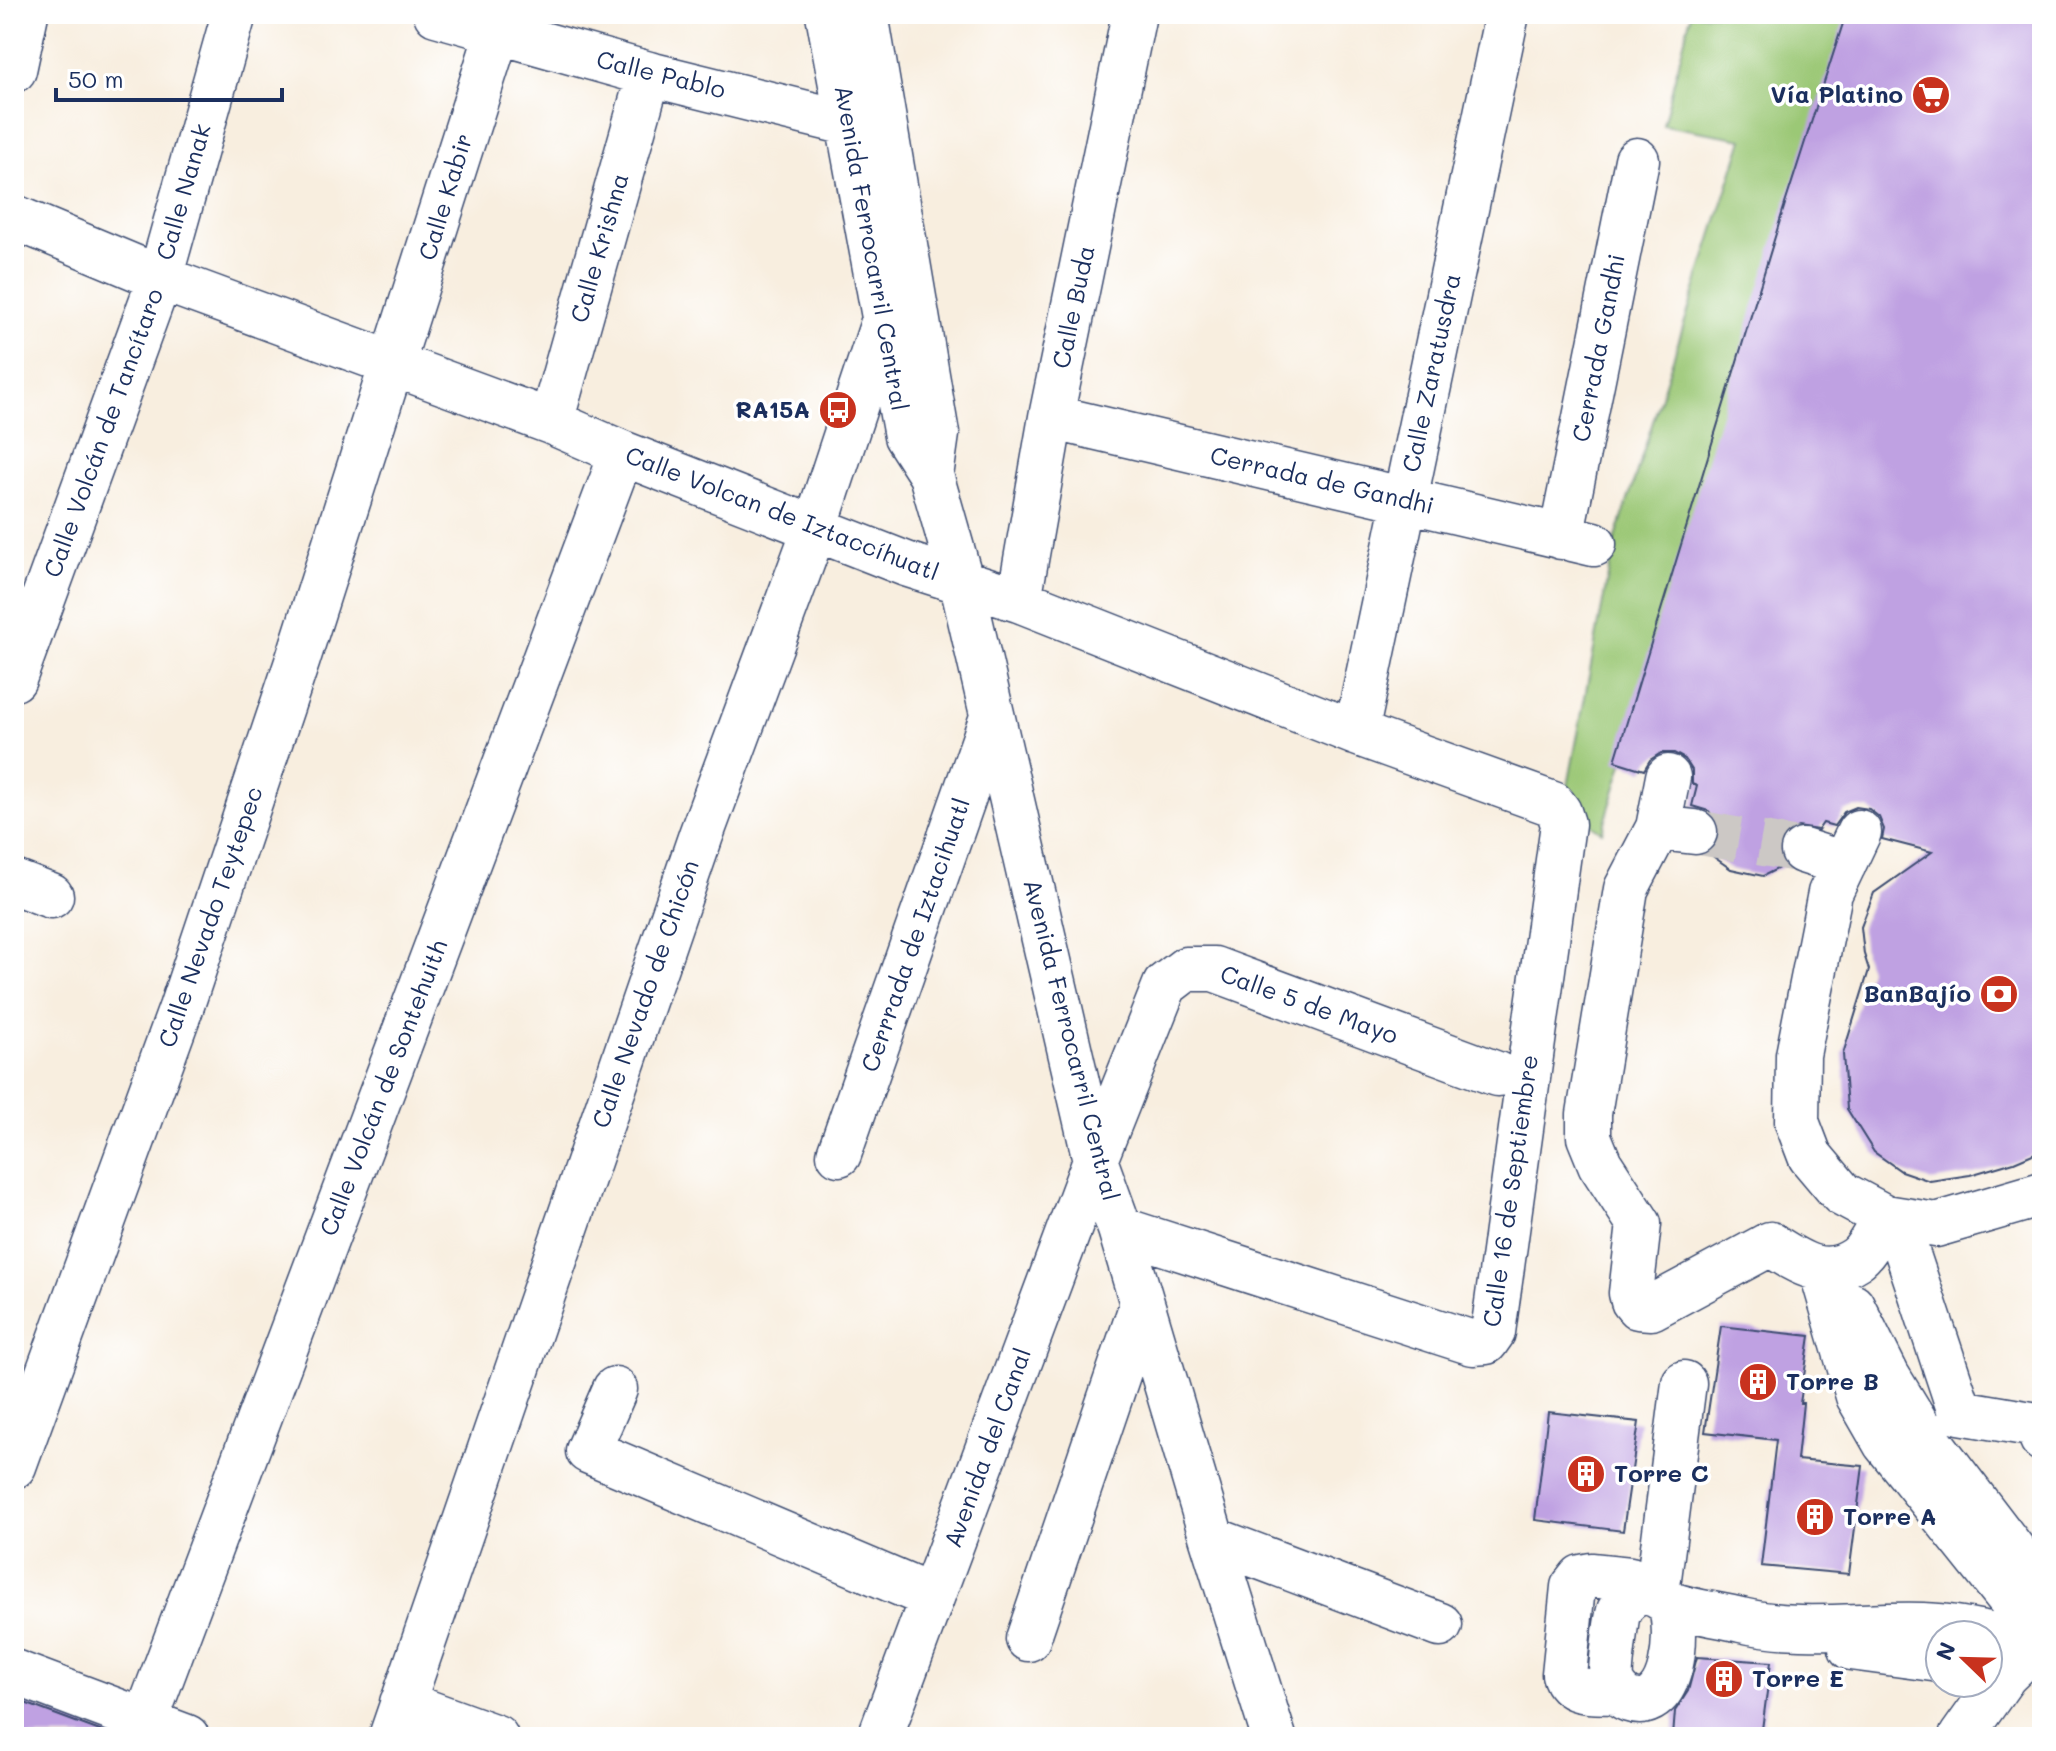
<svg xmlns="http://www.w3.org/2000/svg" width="2056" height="1751" font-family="Mali,sans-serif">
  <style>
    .green { fill: #9bc876; stroke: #5b7c6a; stroke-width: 2 }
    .building { fill: #bfa1e2 }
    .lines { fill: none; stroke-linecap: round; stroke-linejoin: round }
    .minor-tunnel { stroke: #ccc8c5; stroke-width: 44; stroke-dasharray: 44 22; stroke-linecap: butt }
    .minor-casing { stroke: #3c4c71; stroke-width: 47 }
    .major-casing { stroke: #3c4c71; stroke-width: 47 }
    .minor { stroke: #fff; stroke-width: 44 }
    .major { stroke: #fff; stroke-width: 44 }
    .labels { text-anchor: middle; stroke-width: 7; stroke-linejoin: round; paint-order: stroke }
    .street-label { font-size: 24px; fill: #1b2f5e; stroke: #fff }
    .poi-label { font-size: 24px; font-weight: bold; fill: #1b2f5e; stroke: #fff; text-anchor: start }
  </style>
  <rect width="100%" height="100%" fill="#fff"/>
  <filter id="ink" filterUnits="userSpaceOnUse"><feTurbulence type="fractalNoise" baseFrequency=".0125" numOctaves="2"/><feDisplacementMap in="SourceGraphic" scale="16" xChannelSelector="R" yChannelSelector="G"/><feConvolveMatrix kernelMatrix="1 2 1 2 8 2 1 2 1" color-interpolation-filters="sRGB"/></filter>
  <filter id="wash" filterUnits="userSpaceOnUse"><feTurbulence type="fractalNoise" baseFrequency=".006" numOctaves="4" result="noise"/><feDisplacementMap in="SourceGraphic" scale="32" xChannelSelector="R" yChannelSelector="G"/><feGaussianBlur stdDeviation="1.8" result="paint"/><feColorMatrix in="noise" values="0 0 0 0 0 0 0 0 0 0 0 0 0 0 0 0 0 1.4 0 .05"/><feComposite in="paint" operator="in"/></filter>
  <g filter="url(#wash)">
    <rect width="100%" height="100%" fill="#f8eedf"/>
    <!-- green -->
    <path class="green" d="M 1691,14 L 1853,14 L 1602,832 L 1568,810 L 1565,802 L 1614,544 L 1743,139 L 1663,125 Z"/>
    <g id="blocks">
      <!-- building -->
      <path class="building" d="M 1846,14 L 2042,14 L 2042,1150 L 2014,1162 L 1970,1175 L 1930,1181 L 1901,1171 L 1874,1152 L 1847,1109 L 1843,1054 L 1869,970 L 1864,954 L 1861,927 L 1874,893 L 1932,852 L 1882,839 L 1884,829 L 1879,817 L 1869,809 L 1856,807 L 1844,812 L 1834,826 L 1823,823 L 1818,830 L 1798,827 L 1787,832 L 1779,844 L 1779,856 L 1783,866 L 1763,876 L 1731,869 L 1708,853 L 1716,846 L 1720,835 L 1718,823 L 1709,811 L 1692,806 L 1697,786 L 1692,784 L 1692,770 L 1685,759 L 1674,753 L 1661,753 L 1650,760 L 1644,770 L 1615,761 L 1785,204 Z
        M 1721,1326 L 1810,1336 L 1800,1403 L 1803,1403 L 1797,1460 L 1863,1466 L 1849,1574 L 1761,1566 L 1776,1440 L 1705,1432 Z
        M 1548,1412 L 1639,1422 L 1623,1531 L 1535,1520 Z
        M 1697,1657 L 1771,1662 L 1761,1737 L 1673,1737 L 1675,1711 L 1688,1691 Z
        M 14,1699 L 116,1737 L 14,1737 Z"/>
    </g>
  </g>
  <g filter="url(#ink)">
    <use href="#blocks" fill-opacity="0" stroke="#3c4c71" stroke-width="2"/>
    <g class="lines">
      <!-- minor-tunnel -->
      <path class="minor-tunnel" d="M 1695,832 L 1803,851"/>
      <!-- minor casing -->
      <g class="minor-casing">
        <path id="minor" d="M 436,14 L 649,74 L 871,129
          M 828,14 L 906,436 L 931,475 L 961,580 L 1095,1160 L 1120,1229 L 1212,1539 L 1274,1737
          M 866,14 L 937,434 L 932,469
          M 14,70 L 26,14
          M 14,217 L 160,278 L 551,422 L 622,453 L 906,564 L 1019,600 L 1356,733 L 1553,804 L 1559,812 L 1563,824 L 1493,1332 L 1486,1342 L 1473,1343 L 1120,1229
          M 1051,417 L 1594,544
          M 551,422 L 649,74
          M 1561,537 L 1637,160
          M 1019,600 L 1051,417 L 1134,14
          M 14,679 L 160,278 L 234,14
          M 1356,733 L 1507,14
          M 1668,777 L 1658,828 L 1695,832
          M 1658,828 L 1626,889 L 1589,1114 L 1589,1137 L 1600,1164 L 1639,1224 L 1631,1293 L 1633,1301 L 1638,1307 L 1651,1308 L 1770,1244 C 1798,1262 1824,1281 1856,1259 C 1868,1251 1877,1229 1885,1217
          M 1859,832 L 1830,893 L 1798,1055 L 1797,1122 L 1810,1156 L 1842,1194 L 1885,1217 L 1936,1225 L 2042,1194
          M 1803,851 L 1844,864
          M 14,882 L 51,896
          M 839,1154 L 992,717
          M 1896,1219 L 1960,1412 L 2037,1425 L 2042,1439
          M 1821,1269 L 1858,1396 L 1885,1443 L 2021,1613 L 2042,1630
          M 1852,1305 L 1888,1377 L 1916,1423 L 2042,1588
          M 615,1389 L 588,1451 L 932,1597
          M 14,1466 L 181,1008 L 298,659 L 498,31
          M 1212,1539 L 1440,1625
          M 1657,1594 L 1684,1383
          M 1669,1603 C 1680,1627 1675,1716 1629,1700 C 1621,1697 1612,1687 1611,1678 C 1610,1671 1616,1618 1619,1611 C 1623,1603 1632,1594 1642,1593 C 1653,1591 1660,1598 1669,1603 C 1691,1612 1718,1614 1741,1620 C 1800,1634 1862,1623 1923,1625 C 1960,1626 2000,1637 2037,1643
          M 1028,1639 L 1142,1304
          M 1851,1648 L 1940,1660
          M 14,1672 L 187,1737
          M 1617,1692 C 1598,1691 1570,1696 1564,1674 L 1573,1587 L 1581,1577 L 1591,1575 L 1630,1579 L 1641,1593
          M 402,1703 L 496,1737
          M 145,1722 L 622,453
          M 391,1737 L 701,835 L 815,528 L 906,253
          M 880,1737 L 1095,1160 L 1165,985 L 1186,969 L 1214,969 L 1497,1074"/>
      </g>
      <!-- major casing -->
      <g class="major-casing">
        <path id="major" d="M 1961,1737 L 2005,1675 L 2042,1639"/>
      </g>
      <!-- minor -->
      <use href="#minor" class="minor"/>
      <!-- major -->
      <use href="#major" class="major"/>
    </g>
  </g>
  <!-- icons -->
  <defs>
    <g id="supermarket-disc" transform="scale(2)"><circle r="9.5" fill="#c8321e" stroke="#fff"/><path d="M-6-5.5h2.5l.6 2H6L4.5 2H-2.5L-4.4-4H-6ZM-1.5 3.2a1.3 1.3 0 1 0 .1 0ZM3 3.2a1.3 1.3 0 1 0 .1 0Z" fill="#fff"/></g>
    <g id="bus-disc" transform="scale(2)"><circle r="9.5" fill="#c8321e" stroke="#fff"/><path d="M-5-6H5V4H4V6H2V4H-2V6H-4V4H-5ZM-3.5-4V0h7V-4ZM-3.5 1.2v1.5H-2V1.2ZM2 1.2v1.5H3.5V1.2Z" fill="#fff"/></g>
    <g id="bank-disc" transform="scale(2)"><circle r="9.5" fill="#c8321e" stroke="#fff"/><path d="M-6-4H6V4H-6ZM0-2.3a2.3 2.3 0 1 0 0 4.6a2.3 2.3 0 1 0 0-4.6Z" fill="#fff"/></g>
    <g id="building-disc" transform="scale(2)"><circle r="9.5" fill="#c8321e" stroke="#fff"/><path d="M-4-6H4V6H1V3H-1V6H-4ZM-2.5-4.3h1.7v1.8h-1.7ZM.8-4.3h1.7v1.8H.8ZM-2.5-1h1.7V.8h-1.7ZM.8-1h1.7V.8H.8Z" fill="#fff"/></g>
  </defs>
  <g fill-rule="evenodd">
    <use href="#supermarket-disc" x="1931" y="95"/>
    <use href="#bus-disc" x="838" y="410"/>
    <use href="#bank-disc" x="1999" y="994"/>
    <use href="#building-disc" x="1758" y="1382"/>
    <use href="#building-disc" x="1586" y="1474"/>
    <use href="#building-disc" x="1815" y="1517"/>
    <use href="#building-disc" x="1724" y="1679"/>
  </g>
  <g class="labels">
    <!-- street labels -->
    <g class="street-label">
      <text transform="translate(661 75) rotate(14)" y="8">Calle Pablo</text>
      <text transform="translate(184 192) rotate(-74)" y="8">Calle Nanak</text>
      <text transform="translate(446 197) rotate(-73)" y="8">Calle Kabir</text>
      <text transform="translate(600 248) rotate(-74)" y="8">Calle Krishna</text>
      <text transform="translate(871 248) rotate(80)" y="8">Avenida Ferrocarril Central</text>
      <text transform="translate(1074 307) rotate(-78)" y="8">Calle Buda</text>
      <text transform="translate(1599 348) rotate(-79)" y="8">Cerrada Gandhi</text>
      <text transform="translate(1432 373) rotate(-78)" y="8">Calle Zaratusdra</text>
      <text transform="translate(104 433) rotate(-70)" y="8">Calle Volcán de Tancítaro</text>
      <text transform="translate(1322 481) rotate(13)" y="8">Cerrada de Gandhi</text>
      <text transform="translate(782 514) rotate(21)" y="8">Calle Volcan de Iztaccíhuatl</text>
      <text transform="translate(211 917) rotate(-71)" y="8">Calle Nevado Teytepec</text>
      <text transform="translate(916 935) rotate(-71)" y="8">Cerrrada de Iztacihuatl</text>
      <text transform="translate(646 994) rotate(-71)" y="8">Calle Nevado de Chicón</text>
      <text transform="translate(1309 1005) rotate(20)" y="8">Calle 5 de Mayo</text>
      <text transform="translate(1071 1040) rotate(76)" y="8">Avenida Ferrocarril Central</text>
      <text transform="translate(384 1088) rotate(-69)" y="8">Calle Volcán de Sontehuith</text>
      <text transform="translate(1511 1191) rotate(-82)" y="8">Calle 16 de Septiembre</text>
      <text transform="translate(988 1448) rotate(-70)" y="8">Avenida del Canal</text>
    </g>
    <!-- poi labels -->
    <g class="poi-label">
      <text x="1903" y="103" text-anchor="end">Vía Platino</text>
      <text x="810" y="418" text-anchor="end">RA15A</text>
      <text x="1971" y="1002" text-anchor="end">BanBajío</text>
      <text x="1786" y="1390">Torre B</text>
      <text x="1614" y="1482">Torre C</text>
      <text x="1843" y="1525">Torre A</text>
      <text x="1752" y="1687">Torre E</text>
    </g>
  </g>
  <!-- margin -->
  <rect width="2056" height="1751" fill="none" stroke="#fff" stroke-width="48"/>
  <!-- north arrow -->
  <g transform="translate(1964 1659) rotate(293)"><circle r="38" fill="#ffffff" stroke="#a4acbf" stroke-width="2"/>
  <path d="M0-6L14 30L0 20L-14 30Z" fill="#c8321e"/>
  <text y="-12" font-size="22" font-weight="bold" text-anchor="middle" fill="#1b2f5e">N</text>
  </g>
  <!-- scale -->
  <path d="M56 88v12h226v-12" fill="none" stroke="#1b2f5e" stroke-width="4"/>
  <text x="68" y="88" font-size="24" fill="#1b2f5e" stroke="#ffffff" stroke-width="6" paint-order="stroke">50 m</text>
</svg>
